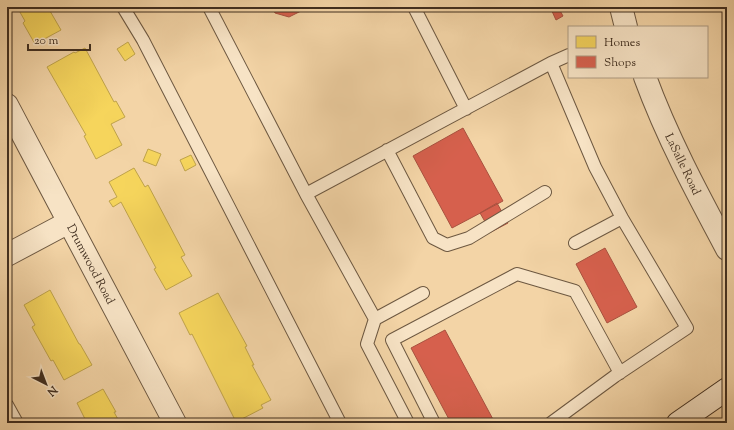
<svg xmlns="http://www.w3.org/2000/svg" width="734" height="430" font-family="'Sorts Mill Goudy',serif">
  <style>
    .homes { fill: #f6d55c; stroke: #bfa34a }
    .shops { fill: #d6604d; stroke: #a9513f }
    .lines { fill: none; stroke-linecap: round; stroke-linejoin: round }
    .service-casing { stroke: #6d5841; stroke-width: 14 }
    .minor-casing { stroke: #6d5841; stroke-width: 24 }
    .secondary-casing { stroke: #402e1f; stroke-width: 24 }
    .service { stroke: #f7e3c5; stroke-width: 12 }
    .minor { stroke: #f7e3c5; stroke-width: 22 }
    .secondary { stroke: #f7e3c5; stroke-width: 22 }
    .labels { text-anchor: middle; stroke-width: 4; stroke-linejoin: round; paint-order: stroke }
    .street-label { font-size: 12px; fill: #402e1f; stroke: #f7e3c5 }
  </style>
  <rect width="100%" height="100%" fill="#f3d4a6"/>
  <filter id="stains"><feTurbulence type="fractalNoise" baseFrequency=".005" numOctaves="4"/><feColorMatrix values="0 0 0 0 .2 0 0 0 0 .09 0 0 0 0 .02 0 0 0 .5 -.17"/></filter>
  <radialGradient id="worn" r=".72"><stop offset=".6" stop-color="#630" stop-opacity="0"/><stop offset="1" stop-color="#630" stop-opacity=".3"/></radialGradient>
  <!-- homes -->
  <path class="homes" d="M 17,7 L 54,7 L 55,9 L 50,11 L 61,30 L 35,44 L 23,23 L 25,21 Z
    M 128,42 L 135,54 L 125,61 L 117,49 Z
    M 85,48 L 114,102 L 116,101 L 125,117 L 111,124 L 122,145 L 96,159 L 84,136 L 86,135 L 47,67 L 74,52 L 75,53 Z
    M 148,149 L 161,154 L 156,166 L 143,161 Z
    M 191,155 L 196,165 L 185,171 L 180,160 Z
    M 134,168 L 145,187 L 148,185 L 185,255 L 181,257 L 192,276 L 166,290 L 154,269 L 156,268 L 121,202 L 113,207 L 109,201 L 117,197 L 109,182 Z
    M 50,290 L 79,344 L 80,344 L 92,365 L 64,380 L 53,360 L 51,361 L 32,327 L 35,325 L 24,305 Z
    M 218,293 L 247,346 L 245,347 L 254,365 L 252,365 L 271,400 L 261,405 L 263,408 L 236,422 L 192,334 L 190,335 L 179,313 Z
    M 103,389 L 116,412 L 114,412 L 120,423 L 87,423 L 77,403 Z"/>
  <!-- shops -->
  <path class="shops" d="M 272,7 L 309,7 L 289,17 L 275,13 Z
    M 555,7 L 558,7 L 563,16 L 556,20 L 551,9 Z
    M 463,128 L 503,201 L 452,228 L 413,156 Z
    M 497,203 L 508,223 L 491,232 L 480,213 Z
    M 605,248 L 637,307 L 607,323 L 576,264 Z
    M 445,330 L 495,423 L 451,423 L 411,348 Z"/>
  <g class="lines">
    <!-- service casing -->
    <g class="service-casing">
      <path id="service" d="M 123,7 L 143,40 L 340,423
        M 209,7 L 306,194
        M 414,7 L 466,109
        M 387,150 L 433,238 L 447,245 L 469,238 L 545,192
        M 575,243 L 622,218
        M 375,319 L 306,194 L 551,63 L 569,55
        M 7,405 L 17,423
        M 408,423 L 367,344 L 375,319 L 423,293
        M 434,423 L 392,340 L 517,274 L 575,291 L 620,373
        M 551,423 L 615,376 L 687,328 L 622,218 L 595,167 L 551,63"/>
    </g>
    <!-- minor casing -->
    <g class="minor-casing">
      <path id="minor" d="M 621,7 L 626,27
        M 645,77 C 667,137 697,193 727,249
        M 7,105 L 175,423
        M 7,255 L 69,222"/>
    </g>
    <!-- secondary casing -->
    <g class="secondary-casing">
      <path id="secondary" d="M 678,423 L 727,389"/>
    </g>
    <!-- service -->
    <use href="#service" class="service"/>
    <!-- minor -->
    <use href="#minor" class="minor"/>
    <!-- secondary -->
    <use href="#secondary" class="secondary"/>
  </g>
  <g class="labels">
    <!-- street labels -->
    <g class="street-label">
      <text transform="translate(683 164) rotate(64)" y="4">LaSalle Road</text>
      <text transform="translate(91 264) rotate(62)" y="4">Drumwood Road</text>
    </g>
  </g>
  <!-- margin -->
  <rect width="734" height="430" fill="none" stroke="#f3d4a6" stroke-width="24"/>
  <rect x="8" y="8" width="718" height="414" fill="none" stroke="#402e1f" stroke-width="2"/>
  <rect x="12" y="12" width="710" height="406" fill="none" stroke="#402e1f"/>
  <!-- legend -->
  <rect x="568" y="26" width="140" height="52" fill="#f7e3c5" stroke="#ae9b83"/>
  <rect x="576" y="36" width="20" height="12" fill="#f6d55c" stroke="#ae9b83"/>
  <text x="604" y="46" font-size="12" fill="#402e1f">Homes</text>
  <rect x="576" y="56" width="20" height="12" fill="#d6604d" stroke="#ae9b83"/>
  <text x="604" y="66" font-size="12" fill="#402e1f">Shops</text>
  <!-- north arrow -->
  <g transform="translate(46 384) rotate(138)" stroke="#f7e3c5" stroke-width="3" paint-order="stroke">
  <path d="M0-3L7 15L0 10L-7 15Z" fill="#402e1f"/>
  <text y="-6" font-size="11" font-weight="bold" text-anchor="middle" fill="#402e1f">N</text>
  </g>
  <!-- scale -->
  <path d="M28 44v6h62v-6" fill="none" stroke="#402e1f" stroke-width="2"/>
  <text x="34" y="44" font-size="12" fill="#402e1f" stroke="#f7e3c5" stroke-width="3" paint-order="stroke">20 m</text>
  <rect width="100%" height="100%" filter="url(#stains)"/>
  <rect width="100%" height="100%" fill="url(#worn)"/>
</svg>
